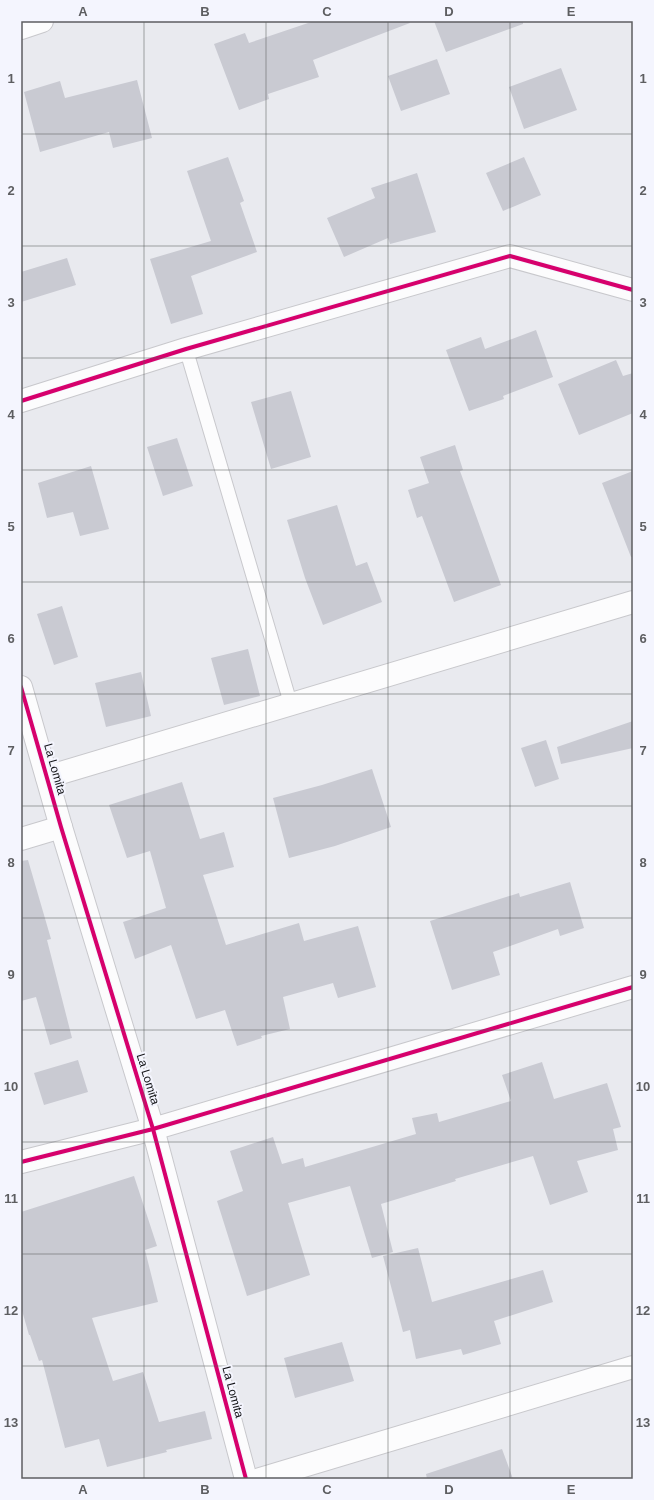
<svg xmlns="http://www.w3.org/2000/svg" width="654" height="1500" font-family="Arial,sans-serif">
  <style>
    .building { fill: #c9cad2 }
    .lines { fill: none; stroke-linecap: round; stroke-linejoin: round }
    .lane-casing { stroke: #c8c8cc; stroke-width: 15 }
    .street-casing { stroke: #c8c8cc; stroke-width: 24 }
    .secondary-casing { stroke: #c8c8cc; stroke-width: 24 }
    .lane { stroke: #fcfcfd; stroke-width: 13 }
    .street { stroke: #fcfcfd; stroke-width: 22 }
    .secondary { stroke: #fcfcfd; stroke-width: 22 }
    .cycleway-casing { stroke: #f4f5fe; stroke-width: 6 }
    .cycleway { stroke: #d6006c; stroke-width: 4 }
    .grid { fill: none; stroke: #5d5e61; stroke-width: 1; stroke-opacity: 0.55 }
    .labels { text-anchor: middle; stroke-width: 4; stroke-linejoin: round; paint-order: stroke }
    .street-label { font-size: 12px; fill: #111215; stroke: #f4f5fe }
    .neatline { fill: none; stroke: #5d5e61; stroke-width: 1.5 }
    .grid-label { font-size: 13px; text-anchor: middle; font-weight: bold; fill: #5d5e61 }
  </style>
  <rect width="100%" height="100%" fill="#e9eaef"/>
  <!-- building -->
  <path class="building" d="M 314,21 L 409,21 L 410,23 L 313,60 L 319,77 L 268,94 L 269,99 L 239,110 L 214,44 L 245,33 L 249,43 Z
    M 434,21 L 523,21 L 523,24 L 446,52 Z
    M 437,59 L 450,94 L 401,111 L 388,76 Z
    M 561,68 L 577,110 L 524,129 L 509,87 Z
    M 137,80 L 152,138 L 113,148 L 109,132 L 40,152 L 24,92 L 60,81 L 65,98 Z
    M 228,157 L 244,201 L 240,203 L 257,252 L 191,276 L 203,314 L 171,324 L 150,259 L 211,241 L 187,171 Z
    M 524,157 L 541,195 L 503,211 L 486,173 Z
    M 417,173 L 436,232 L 390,244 L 388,238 L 344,257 L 327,218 L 375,198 L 371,188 Z
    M 67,258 L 76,285 L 21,302 L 21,272 Z
    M 536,330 L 553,377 L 503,396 L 504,399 L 469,411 L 446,350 L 481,337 L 485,349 Z
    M 616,360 L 623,376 L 633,373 L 633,413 L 579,435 L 558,384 Z
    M 291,391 L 311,457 L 271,469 L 251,402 Z
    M 177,438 L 193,486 L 163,496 L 147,447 Z
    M 455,445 L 463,470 L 460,471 L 501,585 L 454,602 L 422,516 L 417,518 L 408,490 L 429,483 L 420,457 Z
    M 91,466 L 109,529 L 80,536 L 73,512 L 47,518 L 38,483 Z
    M 633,471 L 633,557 L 631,557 L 602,483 Z
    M 337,505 L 356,566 L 367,562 L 382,602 L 323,625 L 305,578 L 287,520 Z
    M 62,606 L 78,657 L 54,665 L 37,614 Z
    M 248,649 L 260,696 L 224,705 L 211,658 Z
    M 141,672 L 151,716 L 106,727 L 95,683 Z
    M 633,721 L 633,748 L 561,764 L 557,747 Z
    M 546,740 L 559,779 L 535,787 L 521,748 Z
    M 372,769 L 391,827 L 335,846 L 289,858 L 273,798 L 322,785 Z
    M 182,782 L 200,839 L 224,832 L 234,867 L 203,875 L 226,945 L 299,923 L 304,941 L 358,926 L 376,987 L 338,998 L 333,983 L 283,997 L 290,1029 L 261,1036 L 262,1038 L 237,1046 L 225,1010 L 196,1019 L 171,945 L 135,959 L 123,922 L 166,908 L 150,851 L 127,858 L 109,805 Z
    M 28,860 L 51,939 L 47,940 L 72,1038 L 50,1045 L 36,997 L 21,1001 L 21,861 Z
    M 570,882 L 584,928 L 560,936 L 558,929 L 493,952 L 500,975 L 452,990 L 430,921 L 519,893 L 520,897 Z
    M 78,1060 L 88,1092 L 44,1105 L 34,1073 Z
    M 542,1062 L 554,1099 L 607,1083 L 621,1127 L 613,1129 L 618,1150 L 577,1161 L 588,1192 L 550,1205 L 533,1156 L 455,1179 L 456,1181 L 381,1204 L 393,1252 L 372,1258 L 350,1186 L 288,1203 L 310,1275 L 247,1296 L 217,1201 L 243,1191 L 230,1151 L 273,1137 L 282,1164 L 303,1158 L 305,1167 L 416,1134 L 412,1118 L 437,1113 L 439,1122 L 511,1101 L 502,1075 Z
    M 134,1176 L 157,1246 L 145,1250 L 158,1302 L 92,1318 L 113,1381 L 143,1372 L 159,1422 L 205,1411 L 212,1439 L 166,1450 L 167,1452 L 107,1467 L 99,1439 L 65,1448 L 42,1360 L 39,1361 L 30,1335 L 29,1335 L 21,1307 L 21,1212 Z
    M 418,1248 L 432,1302 L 543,1270 L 553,1302 L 494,1321 L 501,1344 L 463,1355 L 461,1349 L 416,1359 L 410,1330 L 403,1332 L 383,1256 Z
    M 342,1342 L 354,1381 L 295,1398 L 284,1358 Z
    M 502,1449 L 513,1479 L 427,1479 L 426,1474 Z"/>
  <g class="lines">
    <!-- lane casing -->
    <g class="lane-casing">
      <path id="lane" d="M 186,349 L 291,705"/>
    </g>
    <!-- street casing -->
    <g class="street-casing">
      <path id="street" d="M 21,28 L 42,21
        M 21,401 L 186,349 L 510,256 L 633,290
        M 47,777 L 633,602
        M 21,839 L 61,827
        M 21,1162 L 153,1129 L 633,987
        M 260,1479 L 633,1367"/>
    </g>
    <!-- secondary casing -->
    <g class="secondary-casing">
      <path id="secondary" d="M 21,687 L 61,827 L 153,1129 L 246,1479"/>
    </g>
    <!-- lane -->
    <use href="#lane" class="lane"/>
    <!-- street -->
    <use href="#street" class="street"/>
    <!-- secondary -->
    <use href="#secondary" class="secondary"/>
    <!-- cycleway casing -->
    <g class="cycleway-casing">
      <path id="cycleway" d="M 21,401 L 186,349 L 510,256 L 633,290
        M 21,687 L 61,827 L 153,1129 L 246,1479
        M 21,1162 L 153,1129 L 633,987"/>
    </g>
    <!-- cycleway -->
    <use href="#cycleway" class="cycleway"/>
  </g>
  <!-- grid -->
  <path class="grid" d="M 144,21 L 144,1479M 266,21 L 266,1479M 388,21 L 388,1479M 510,21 L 510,1479M 21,134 L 633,134M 21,246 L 633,246M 21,358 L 633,358M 21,470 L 633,470M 21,582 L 633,582M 21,694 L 633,694M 21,806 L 633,806M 21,918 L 633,918M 21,1030 L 633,1030M 21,1142 L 633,1142M 21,1254 L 633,1254M 21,1366 L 633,1366"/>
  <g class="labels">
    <!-- street labels -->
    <g class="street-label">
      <text transform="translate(55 769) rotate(74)" y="4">La Lomita</text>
      <text transform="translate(148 1079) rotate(73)" y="4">La Lomita</text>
      <text transform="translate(233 1392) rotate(75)" y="4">La Lomita</text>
    </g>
  </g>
  <!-- border -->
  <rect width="654" height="1500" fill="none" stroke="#f4f5fe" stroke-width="44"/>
  <rect x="22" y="22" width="610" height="1456" class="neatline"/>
  <g class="grid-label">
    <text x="83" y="16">A</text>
    <text x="205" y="16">B</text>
    <text x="327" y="16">C</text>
    <text x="449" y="16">D</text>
    <text x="571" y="16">E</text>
    <text x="11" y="83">1</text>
    <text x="643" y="83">1</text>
    <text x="11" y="195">2</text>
    <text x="643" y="195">2</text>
    <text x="11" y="307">3</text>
    <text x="643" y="307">3</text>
    <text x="11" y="419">4</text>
    <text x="643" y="419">4</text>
    <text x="11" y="531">5</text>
    <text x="643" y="531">5</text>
    <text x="11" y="643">6</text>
    <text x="643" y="643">6</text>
    <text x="11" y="755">7</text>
    <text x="643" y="755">7</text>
    <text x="11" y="867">8</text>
    <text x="643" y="867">8</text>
    <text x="11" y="979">9</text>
    <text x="643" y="979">9</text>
    <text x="11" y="1091">10</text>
    <text x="643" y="1091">10</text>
    <text x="11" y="1203">11</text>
    <text x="643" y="1203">11</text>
    <text x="11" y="1315">12</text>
    <text x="643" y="1315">12</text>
    <text x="11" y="1427">13</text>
    <text x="643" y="1427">13</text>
    <text x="83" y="1494">A</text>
    <text x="205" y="1494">B</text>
    <text x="327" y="1494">C</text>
    <text x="449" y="1494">D</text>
    <text x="571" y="1494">E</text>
  </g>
</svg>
